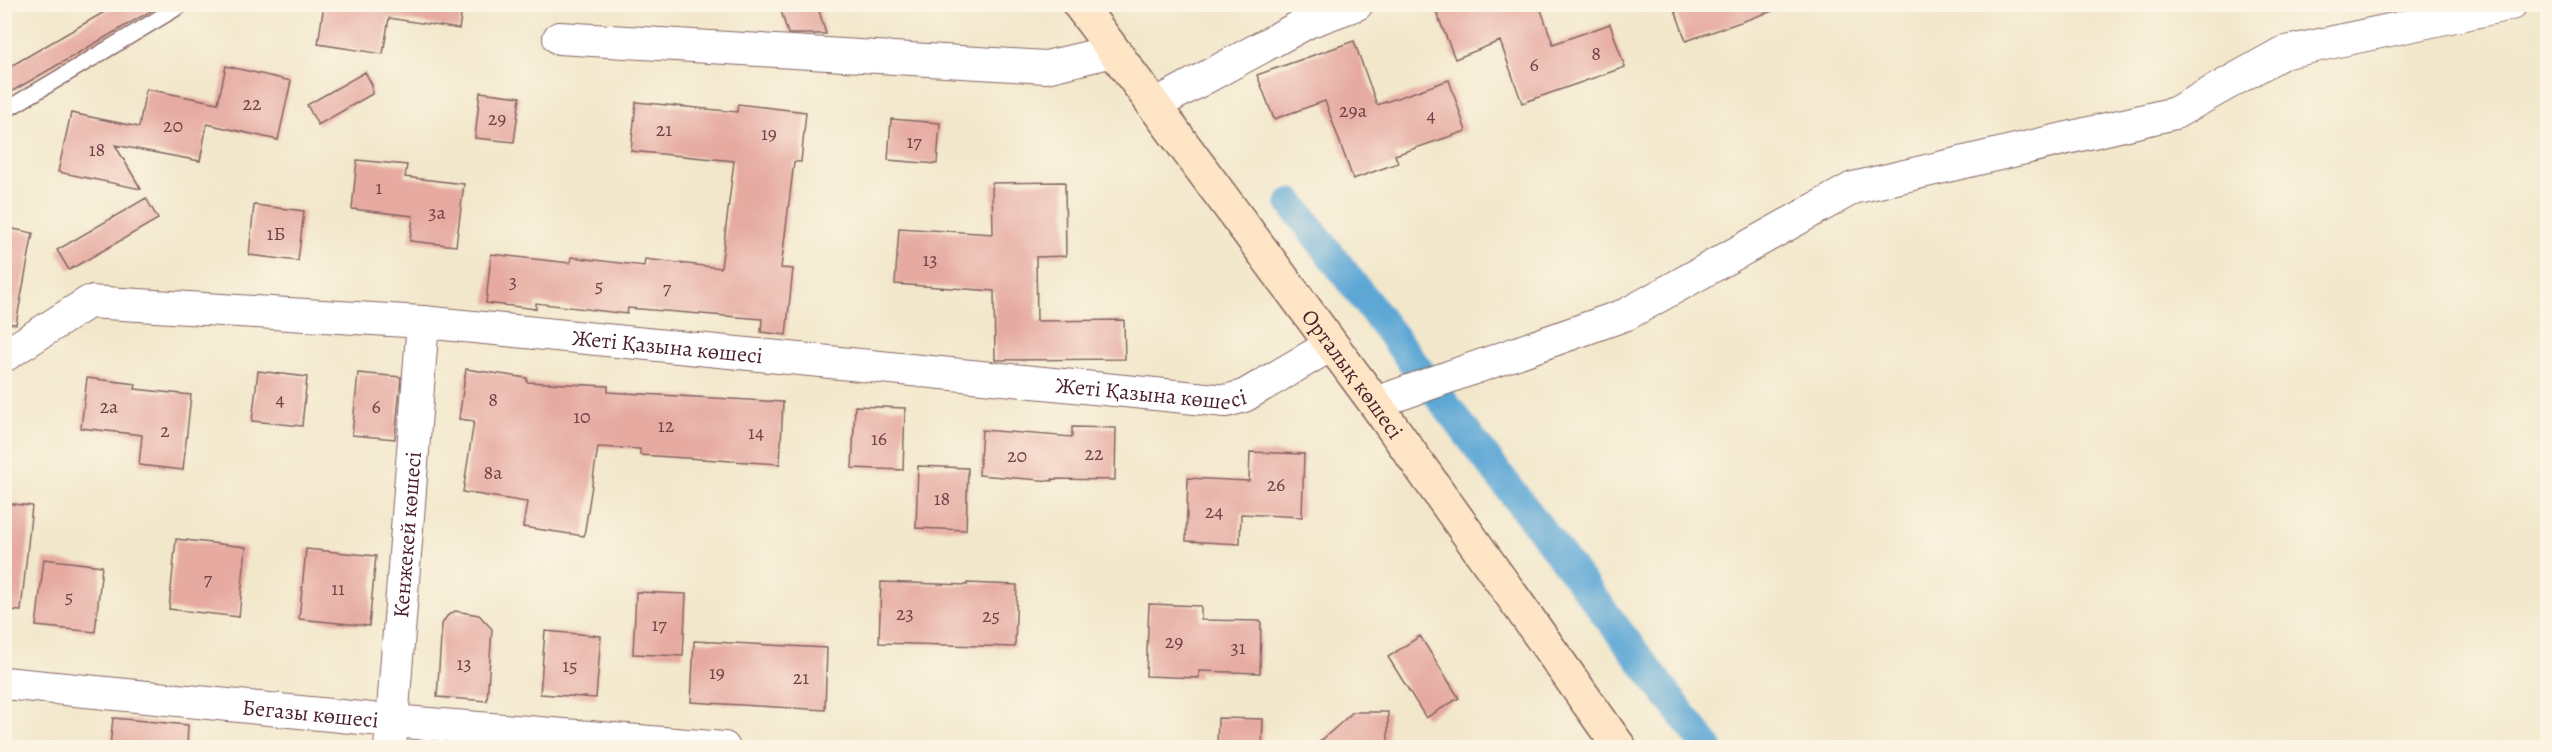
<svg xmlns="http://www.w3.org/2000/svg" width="2552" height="752" font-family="Alegreya,serif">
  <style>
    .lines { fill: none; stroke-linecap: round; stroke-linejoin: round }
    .canal { stroke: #5da7d5; stroke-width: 30 }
    .building { fill: #e6aaa1 }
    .service-casing { stroke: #856563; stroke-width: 18 }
    .minor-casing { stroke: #856563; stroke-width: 34 }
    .secondary-casing { stroke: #856563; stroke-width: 36 }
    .service { stroke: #fff; stroke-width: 15 }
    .minor { stroke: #fff; stroke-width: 32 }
    .secondary { stroke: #fde5c5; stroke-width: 33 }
    .labels { text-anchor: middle; stroke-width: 4.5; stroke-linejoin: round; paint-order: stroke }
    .number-label { font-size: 20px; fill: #714248 }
    .street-label { font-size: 22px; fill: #4a1f2b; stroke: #fcf5e5 }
  </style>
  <rect width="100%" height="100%" fill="#fcf5e5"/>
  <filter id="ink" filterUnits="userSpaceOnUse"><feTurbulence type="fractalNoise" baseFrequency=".0167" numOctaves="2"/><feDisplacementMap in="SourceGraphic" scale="12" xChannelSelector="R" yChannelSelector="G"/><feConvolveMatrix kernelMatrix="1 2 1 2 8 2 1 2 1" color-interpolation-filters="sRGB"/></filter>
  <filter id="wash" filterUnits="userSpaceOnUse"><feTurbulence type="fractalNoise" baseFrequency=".008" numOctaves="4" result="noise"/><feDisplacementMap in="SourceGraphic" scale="24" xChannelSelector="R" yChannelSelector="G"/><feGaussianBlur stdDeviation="1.35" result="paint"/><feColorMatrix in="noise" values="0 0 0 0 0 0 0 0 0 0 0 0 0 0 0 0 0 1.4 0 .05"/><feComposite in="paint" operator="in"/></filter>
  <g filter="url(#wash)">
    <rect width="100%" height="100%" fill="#f2e7ca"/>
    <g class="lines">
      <!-- canal -->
      <path class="canal" d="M 1291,203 L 1708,748"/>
    </g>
    <g id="blocks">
      <!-- building -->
      <path class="building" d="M 118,4 L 163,4 L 4,96 L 4,70 Z
        M 324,4 L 463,4 L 459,29 L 389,18 L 383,54 L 318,44 Z
        M 779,4 L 817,4 L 826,34 L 788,34 Z
        M 1433,4 L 1539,4 L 1553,44 L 1610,24 L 1625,67 L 1522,103 L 1500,41 L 1455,59 Z
        M 1673,4 L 1780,4 L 1781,8 L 1686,41 Z
        M 1354,41 L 1377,105 L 1449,80 L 1466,131 L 1395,155 L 1398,163 L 1353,179 L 1325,101 L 1274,119 L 1257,75 Z
        M 226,66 L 291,81 L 278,140 L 207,124 L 200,161 L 115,145 L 141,189 L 58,172 L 71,113 L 139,127 L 146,89 L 218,103 Z
        M 365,72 L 372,85 L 372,94 L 318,125 L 307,105 Z
        M 480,92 L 520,97 L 514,142 L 475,138 Z
        M 636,102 L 737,112 L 738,104 L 806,112 L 801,162 L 794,162 L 781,268 L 793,269 L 786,335 L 761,332 L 762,319 L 628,308 L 627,314 L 536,303 L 536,309 L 486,303 L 491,254 L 570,263 L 571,257 L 644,266 L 645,259 L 721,268 L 734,161 L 631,151 Z
        M 891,119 L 940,123 L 937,164 L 888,160 Z
        M 357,160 L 407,165 L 405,177 L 464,184 L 456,246 L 410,241 L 413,216 L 352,209 Z
        M 1065,182 L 1066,256 L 1036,257 L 1037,321 L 1124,320 L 1125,359 L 995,360 L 994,291 L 895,284 L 899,228 L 993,234 L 992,183 Z
        M 146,198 L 158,219 L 69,270 L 57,250 Z
        M 254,205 L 304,211 L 298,261 L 249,255 Z
        M 4,227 L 33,233 L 16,324 L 4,323 Z
        M 466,369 L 527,378 L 527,382 L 608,386 L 608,392 L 783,402 L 780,464 L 640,455 L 640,449 L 598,447 L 584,536 L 523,527 L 527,502 L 463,492 L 474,421 L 459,419 Z
        M 258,371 L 307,377 L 302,426 L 252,421 Z
        M 358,373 L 401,377 L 395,439 L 352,435 Z
        M 87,378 L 136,384 L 135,389 L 191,395 L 183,470 L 139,465 L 142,435 L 81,428 Z
        M 855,406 L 905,408 L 903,470 L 852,468 Z
        M 1072,427 L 1116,428 L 1115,480 L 1052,479 L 1052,481 L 979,475 L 982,430 L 1072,437 Z
        M 1250,452 L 1304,454 L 1302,517 L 1241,514 L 1240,544 L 1186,541 L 1188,478 L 1249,481 Z
        M 918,466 L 968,468 L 966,530 L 916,528 Z
        M 4,503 L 32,506 L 21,611 L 4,610 Z
        M 176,539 L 246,547 L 239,617 L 169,609 Z
        M 306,549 L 376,556 L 369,626 L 299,619 Z
        M 44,559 L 102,566 L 95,632 L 36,626 Z
        M 881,582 L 967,585 L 967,583 L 1017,585 L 1015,647 L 879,643 Z
        M 636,592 L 686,594 L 683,656 L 633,654 Z
        M 1149,604 L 1201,606 L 1201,620 L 1261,621 L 1260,673 L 1199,671 L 1199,678 L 1146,676 Z
        M 455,611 L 479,615 L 492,629 L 487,701 L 437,697 L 442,624 L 447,616 Z
        M 545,631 L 601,636 L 596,698 L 540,694 Z
        M 1420,636 L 1459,698 L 1426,718 L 1388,657 Z
        M 694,641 L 827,648 L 825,710 L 691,702 Z
        M 1353,712 L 1388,712 L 1388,747 L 1314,747 Z
        M 113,718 L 188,725 L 187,747 L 110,747 Z
        M 1218,718 L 1263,719 L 1262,747 L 1217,747 Z"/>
    </g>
  </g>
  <g filter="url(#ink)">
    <use href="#blocks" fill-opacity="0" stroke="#856563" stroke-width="1.5"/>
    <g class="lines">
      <!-- service casing -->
      <g class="service-casing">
        <path id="service" d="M 4,111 L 183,4"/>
      </g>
      <!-- minor casing -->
      <g class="minor-casing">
        <g id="minor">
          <path d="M 559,38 L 1046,67 L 1114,51"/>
          <path d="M 1153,106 L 1308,22 L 1357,4"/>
          <path id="s1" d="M 4,356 L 89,302 L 423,322 L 1226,401 L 1244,396 L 1331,345"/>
          <path d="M 1375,403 L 1627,314 L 1853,188 L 2175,113 L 2282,53 L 2511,4"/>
          <path id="s2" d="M 4,683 L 392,721 L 724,748"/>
          <path id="s3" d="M 390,748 L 423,322"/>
        </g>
      </g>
      <!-- secondary casing -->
      <g class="secondary-casing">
        <g id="secondary">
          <path id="s4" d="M 1079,4 L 1375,403 L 1620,748"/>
        </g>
      </g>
      <!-- service -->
      <use href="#service" class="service"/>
      <!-- minor -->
      <use href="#minor" class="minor"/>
      <!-- secondary -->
      <use href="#secondary" class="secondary"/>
    </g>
  </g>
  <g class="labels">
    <!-- number labels -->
    <g class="number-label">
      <text x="1596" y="60">8</text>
      <text x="1534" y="71">6</text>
      <text x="252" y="110">22</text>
      <text x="1353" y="117">29а</text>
      <text x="1431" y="122">4</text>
      <text x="497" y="125">29</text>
      <text x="173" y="132">20</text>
      <text x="664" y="136">21</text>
      <text x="769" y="140">19</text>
      <text x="914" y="148">17</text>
      <text x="97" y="156">18</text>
      <text x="379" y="194">1</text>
      <text x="437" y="219">3а</text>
      <text x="276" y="240">1Б</text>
      <text x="930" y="266">13</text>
      <text x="513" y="288">3</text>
      <text x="599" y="292">5</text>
      <text x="667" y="294">7</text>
      <text x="280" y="406">4</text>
      <text x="493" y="406">8</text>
      <text x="109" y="413">2а</text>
      <text x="376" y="413">6</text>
      <text x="582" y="423">10</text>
      <text x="666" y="432">12</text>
      <text x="165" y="437">2</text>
      <text x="756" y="439">14</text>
      <text x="879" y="445">16</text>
      <text x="1094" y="460">22</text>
      <text x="1017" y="462">20</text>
      <text x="493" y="479">8а</text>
      <text x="1276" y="491">26</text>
      <text x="942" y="505">18</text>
      <text x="1214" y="518">24</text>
      <text x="208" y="585">7</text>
      <text x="338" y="595">11</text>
      <text x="69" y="603">5</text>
      <text x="905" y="620">23</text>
      <text x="991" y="622">25</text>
      <text x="659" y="631">17</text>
      <text x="1174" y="648">29</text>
      <text x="1238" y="654">31</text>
      <text x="464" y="670">13</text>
      <text x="570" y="672">15</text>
      <text x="717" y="679">19</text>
      <text x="801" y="684">21</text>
    </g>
    <!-- street labels -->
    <g class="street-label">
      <text dy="8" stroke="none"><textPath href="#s1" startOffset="681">Жеті Қазына көшесі</textPath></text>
      <text dy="8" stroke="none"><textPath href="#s4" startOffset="460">Орталық көшесі</textPath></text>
      <text dy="8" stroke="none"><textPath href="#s1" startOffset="1167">Жеті Қазына көшесі</textPath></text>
      <text dy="8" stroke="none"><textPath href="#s3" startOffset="214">Кенжекей көшесі</textPath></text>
      <text dy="8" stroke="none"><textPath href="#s2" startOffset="308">Бегазы көшесі</textPath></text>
    </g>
  </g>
  <!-- margin -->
  <rect width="2552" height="752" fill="none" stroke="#fcf5e5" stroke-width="24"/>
</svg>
